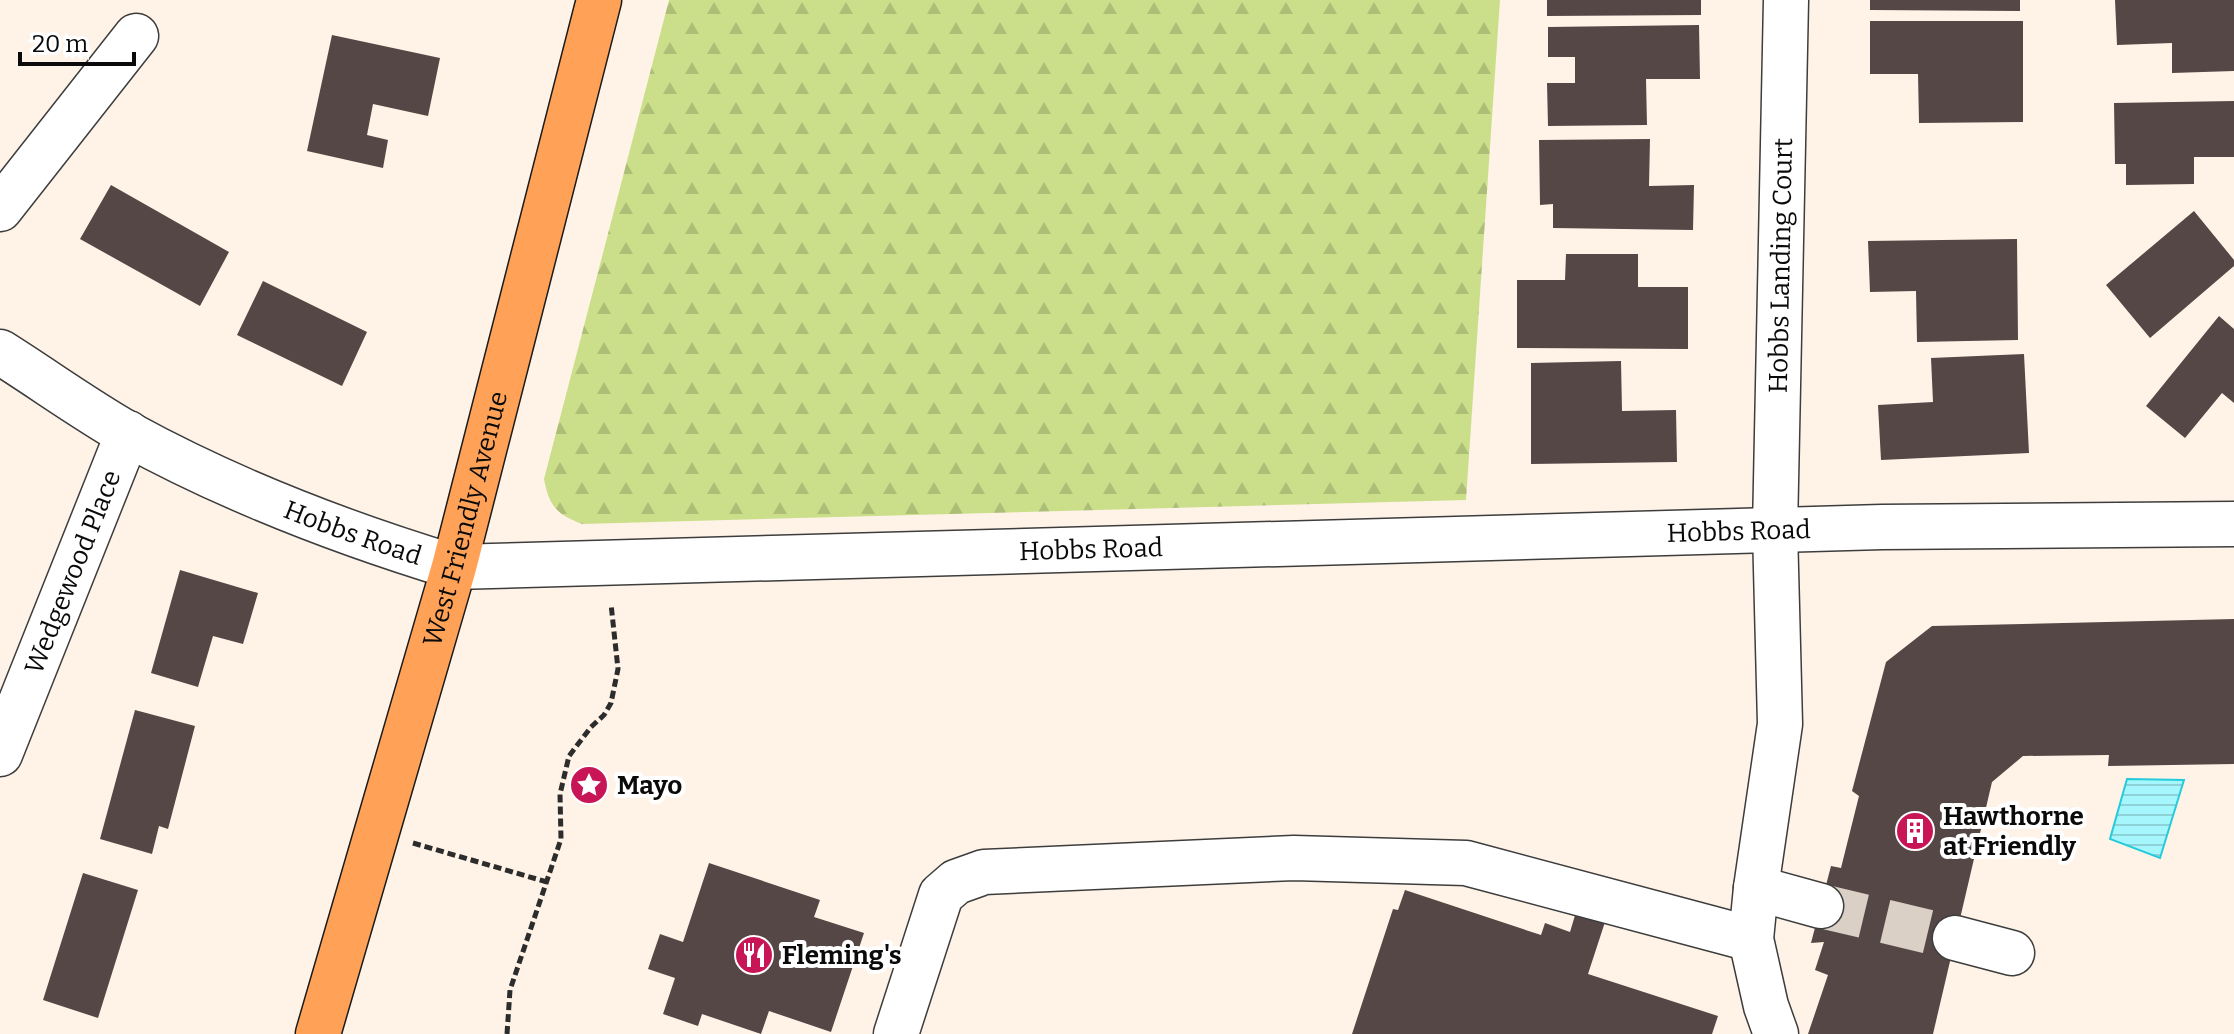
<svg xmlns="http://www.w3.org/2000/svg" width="2234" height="1034" font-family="Bitter,serif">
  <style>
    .forest { fill: url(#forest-firs) }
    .water { fill: url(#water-rules); stroke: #25cbdb; stroke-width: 2 }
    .building { fill: #544746 }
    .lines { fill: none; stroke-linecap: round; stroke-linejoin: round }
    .minor-tunnel { stroke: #dad0c6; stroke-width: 44; stroke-dasharray: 44 22; stroke-linecap: butt }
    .minor-casing { stroke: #3d3d3d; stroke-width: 47 }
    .major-casing { stroke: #1b1b1b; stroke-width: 47 }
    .path { stroke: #2c2c2c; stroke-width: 5; stroke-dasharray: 8 4; stroke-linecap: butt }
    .minor { stroke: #fff; stroke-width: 44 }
    .major { stroke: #ffa257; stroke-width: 44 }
    .labels { text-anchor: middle; stroke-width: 8; stroke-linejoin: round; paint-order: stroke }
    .street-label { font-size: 26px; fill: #0a0a0a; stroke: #fff }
    .poi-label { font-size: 26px; font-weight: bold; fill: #0a0a0a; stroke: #fff; text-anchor: start }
  </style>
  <defs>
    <pattern id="forest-firs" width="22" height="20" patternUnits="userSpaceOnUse" patternTransform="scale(2)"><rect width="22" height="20" fill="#cbdf8b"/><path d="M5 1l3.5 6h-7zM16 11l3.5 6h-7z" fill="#adbe77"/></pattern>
    <pattern id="water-rules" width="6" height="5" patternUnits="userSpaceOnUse" patternTransform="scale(2)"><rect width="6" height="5" fill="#a6f7fd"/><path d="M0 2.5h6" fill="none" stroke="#8ed2d8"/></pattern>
  </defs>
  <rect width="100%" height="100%" fill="#fff3e7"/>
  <!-- forest -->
  <path class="forest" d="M 669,0 L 1500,0 L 1466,500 L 582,524 C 556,514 549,506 544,479 Z"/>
  <!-- water -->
  <path class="water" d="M 2127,779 L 2184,780 L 2160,858 L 2110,839 Z"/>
  <!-- building -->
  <path class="building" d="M 1547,0 L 1701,0 L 1701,15 L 1547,16 Z
    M 1870,0 L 2020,0 L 2020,11 L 1870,10 Z
    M 2115,0 L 2234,0 L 2234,71 L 2172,73 L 2172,43 L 2117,45 Z
    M 1870,21 L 2023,21 L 2023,122 L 1919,123 L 1918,74 L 1870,74 Z
    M 1699,25 L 1700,79 L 1646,79 L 1647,125 L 1548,126 L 1547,83 L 1575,83 L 1575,57 L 1548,57 L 1548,27 Z
    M 332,35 L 440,58 L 428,116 L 373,104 L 367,135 L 388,140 L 383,168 L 307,151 Z
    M 2234,101 L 2234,157 L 2194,157 L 2194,184 L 2126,185 L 2126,164 L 2115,164 L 2114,103 Z
    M 1650,139 L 1649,186 L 1694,185 L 1693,230 L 1553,228 L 1553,204 L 1540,205 L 1539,140 Z
    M 111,185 L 229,252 L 200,306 L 80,239 Z
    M 2194,211 L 2234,260 L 2234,266 L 2150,338 L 2106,285 Z
    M 2017,239 L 2018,340 L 1917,342 L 1916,291 L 1870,292 L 1868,241 Z
    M 1566,254 L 1638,254 L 1638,287 L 1688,287 L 1688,349 L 1517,348 L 1517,280 L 1565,280 Z
    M 263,281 L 367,332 L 342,386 L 237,335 Z
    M 2219,316 L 2234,329 L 2234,403 L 2222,393 L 2185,438 L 2146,406 Z
    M 2024,354 L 2029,453 L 1881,460 L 1878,405 L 1933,402 L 1931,358 Z
    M 1621,361 L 1622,411 L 1676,410 L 1677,462 L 1531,464 L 1531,363 Z
    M 180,570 L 258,593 L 243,644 L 213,636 L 198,687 L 151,673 Z
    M 2234,619 L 2234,764 L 2108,766 L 2109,755 L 2023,756 L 1992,782 L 1933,1034 L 1808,1034 L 1828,975 L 1815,970 L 1824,942 L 1811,943 L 1831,866 L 1841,868 L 1859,796 L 1852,791 L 1886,662 L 1932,626 Z
    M 135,710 L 195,726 L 168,829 L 159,826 L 152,854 L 100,839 Z
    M 709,863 L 820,900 L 814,917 L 864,933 L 831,1032 L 769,1011 L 761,1034 L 702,1014 L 698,1026 L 663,1014 L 675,978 L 648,969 L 660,934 L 683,942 Z
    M 83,873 L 138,890 L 98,1018 L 43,1000 Z
    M 1405,890 L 1541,935 L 1545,923 L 1570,932 L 1576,912 L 1605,922 L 1588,974 L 1718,1016 L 1712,1034 L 1352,1034 L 1393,909 L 1398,910 Z"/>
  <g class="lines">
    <!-- minor-tunnel -->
    <path class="minor-tunnel" d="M 1821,906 L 1955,938"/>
    <!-- minor casing -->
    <g class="minor-casing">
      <g id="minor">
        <path d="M 0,209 L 136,36"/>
        <path id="s1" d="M 0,352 C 43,379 84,409 128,434 C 232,491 342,533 454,567 L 1882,527 L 2234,524"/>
        <path id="s2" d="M 0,754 L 128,433"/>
        <path d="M 1756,888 L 1821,906"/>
        <path d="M 1955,938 L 2012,953"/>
        <path d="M 896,1034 L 941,895 L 956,882 L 984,872 L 1294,858 L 1466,863 L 1751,939"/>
        <path id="s3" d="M 1776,1034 L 1766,1006 L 1751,939 L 1756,888 L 1780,724 L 1775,530 L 1786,0"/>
      </g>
    </g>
    <!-- major casing -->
    <g class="major-casing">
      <g id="major">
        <path id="s4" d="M 318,1034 L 454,567 L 599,0"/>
      </g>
    </g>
    <!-- path -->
    <path class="path" d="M 413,843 L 547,882
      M 507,1034 L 510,990 L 561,839 L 560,794 L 569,756 L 591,727 L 604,715 L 611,703 L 618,669 L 611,604"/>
    <!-- minor -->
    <use href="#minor" class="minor"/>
    <!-- major -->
    <use href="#major" class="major"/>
  </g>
  <!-- icons -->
  <defs>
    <g id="sight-disc" transform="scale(2)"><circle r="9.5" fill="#c71555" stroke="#fff"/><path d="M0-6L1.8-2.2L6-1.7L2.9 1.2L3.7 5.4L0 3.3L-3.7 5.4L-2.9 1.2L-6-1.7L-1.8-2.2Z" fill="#fff"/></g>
    <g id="building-disc" transform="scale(2)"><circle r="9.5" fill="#c71555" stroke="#fff"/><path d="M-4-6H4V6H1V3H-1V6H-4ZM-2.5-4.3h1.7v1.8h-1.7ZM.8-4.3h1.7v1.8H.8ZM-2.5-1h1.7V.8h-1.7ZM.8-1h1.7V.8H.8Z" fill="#fff"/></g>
    <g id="restaurant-disc" transform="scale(2)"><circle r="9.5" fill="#c71555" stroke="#fff"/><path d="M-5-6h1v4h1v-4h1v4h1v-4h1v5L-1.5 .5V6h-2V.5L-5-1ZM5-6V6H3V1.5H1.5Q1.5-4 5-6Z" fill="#fff"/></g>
  </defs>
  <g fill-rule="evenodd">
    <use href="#sight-disc" x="589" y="785"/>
    <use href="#building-disc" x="1915" y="831"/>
    <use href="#restaurant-disc" x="754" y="955"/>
  </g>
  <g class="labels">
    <!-- street labels -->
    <g class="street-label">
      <text dy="9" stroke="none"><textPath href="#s3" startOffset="774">Hobbs Landing Court</textPath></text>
      <text dy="9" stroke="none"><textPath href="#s4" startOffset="536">West Friendly Avenue</textPath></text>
      <text dy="9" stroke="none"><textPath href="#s1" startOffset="1790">Hobbs Road</textPath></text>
      <text dy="9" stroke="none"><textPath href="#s1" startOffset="398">Hobbs Road</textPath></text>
      <text dy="9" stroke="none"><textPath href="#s1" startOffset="1142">Hobbs Road</textPath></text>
      <text dy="9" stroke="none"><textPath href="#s2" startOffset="196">Wedgewood Place</textPath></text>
    </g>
    <!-- poi labels -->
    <g class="poi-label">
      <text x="617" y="794">Mayo</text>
      <text x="1943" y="825">Hawthorne<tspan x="1943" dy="30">at Friendly</tspan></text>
      <text x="782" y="964">Fleming's</text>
    </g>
  </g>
  <!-- scale -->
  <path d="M20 52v12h114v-12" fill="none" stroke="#0a0a0a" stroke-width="4"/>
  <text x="32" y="52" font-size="24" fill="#0a0a0a" stroke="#ffffff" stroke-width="6" paint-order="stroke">20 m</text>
</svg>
